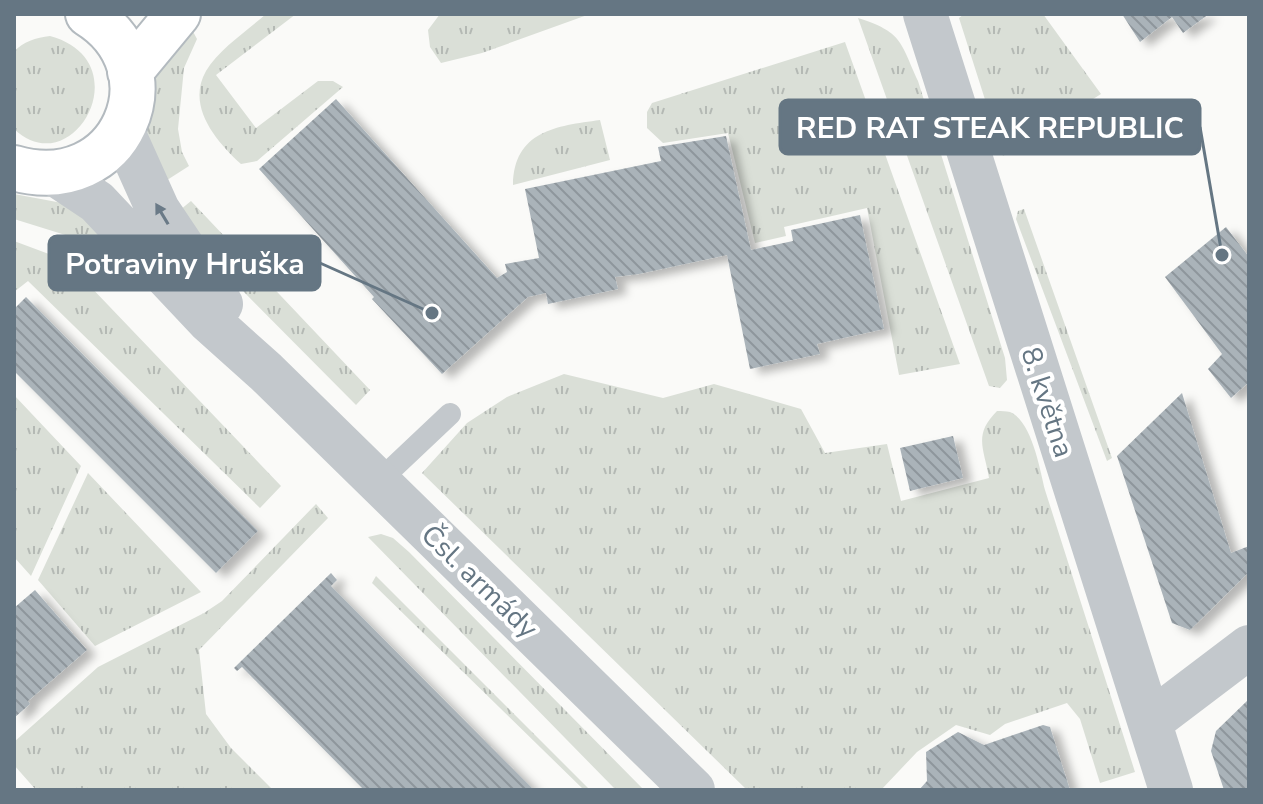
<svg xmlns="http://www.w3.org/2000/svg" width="1263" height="804" font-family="'Nunito Sans',sans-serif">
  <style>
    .grass { fill: url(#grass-tufts) }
    .building { fill: url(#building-back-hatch); filter: url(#shadow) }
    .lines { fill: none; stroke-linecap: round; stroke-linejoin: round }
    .secondary-casing { stroke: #b3babf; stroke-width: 48 }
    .service { stroke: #c3c8cc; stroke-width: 22 }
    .minor { stroke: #c3c8cc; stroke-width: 44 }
    .secondary { stroke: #fff; stroke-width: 44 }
    .oneway { fill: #6a7a87 }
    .labels { text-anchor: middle; stroke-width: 8; stroke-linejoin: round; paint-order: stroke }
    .street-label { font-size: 28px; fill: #657683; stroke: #fff }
    .leader { fill: none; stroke: #657683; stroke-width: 3 }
    .callout-dot { fill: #657683; stroke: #fff; stroke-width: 3 }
    .callout { fill: #657683; stroke: #657683; stroke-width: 3 }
    .callout-label { font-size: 30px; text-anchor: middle; font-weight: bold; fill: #fff }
  </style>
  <defs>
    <pattern id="grass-tufts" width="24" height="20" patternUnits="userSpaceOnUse" patternTransform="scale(2)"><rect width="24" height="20" fill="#dadfd7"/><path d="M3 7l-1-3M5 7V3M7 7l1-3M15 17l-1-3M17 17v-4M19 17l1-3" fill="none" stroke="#b4b9b4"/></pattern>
    <pattern id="building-back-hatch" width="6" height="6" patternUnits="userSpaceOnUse" patternTransform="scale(2)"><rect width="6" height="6" fill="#aab3b9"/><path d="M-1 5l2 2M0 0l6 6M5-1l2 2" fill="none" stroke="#8e969c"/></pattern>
    <filter id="shadow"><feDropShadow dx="9" dy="5" stdDeviation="4" flood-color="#0004"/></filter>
  </defs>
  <rect width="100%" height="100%" fill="#fafaf8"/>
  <!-- grass -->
  <path class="grass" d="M 266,14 L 296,14 L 216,75 L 256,128 L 318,81 L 333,81 L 343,87 L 257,161 L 241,164 C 216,141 186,106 206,71 C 219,49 247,31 266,14 Z
    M 440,14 L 590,14 L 482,53 L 441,63 L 430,47 L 428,30 Z
    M 964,14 L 1043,14 L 1101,94 L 1003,156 L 959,18 Z
    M 858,18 C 902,32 900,41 918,81 L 1005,358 L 1007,380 L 1000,388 L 989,386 Z
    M 189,24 L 197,39 L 184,68 L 178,129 L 182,152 L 189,166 L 164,182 C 158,165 148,146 144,128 C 137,89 168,53 189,24 Z
    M 50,36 C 142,61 73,185 14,129 L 14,52 C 23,41 36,38 50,36 Z
    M 845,42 L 960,364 L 899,375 L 867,208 L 784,227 L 786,236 L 755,243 L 728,133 L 663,143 L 647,128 L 647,112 L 652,103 Z
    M 600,120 L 610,160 L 513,185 C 514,131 556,126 600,120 Z
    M 14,194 L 73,205 L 107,232 L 91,243 L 14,219 Z
    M 191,201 L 370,390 L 356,405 L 238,286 L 180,210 Z
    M 1024,209 L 1112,458 L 1107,461 L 1016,219 L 1018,211 Z
    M 14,241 L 65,260 L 281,486 L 260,508 L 28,281 L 14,292 Z
    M 564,374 L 663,398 L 714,384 L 801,409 L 825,453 L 887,444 L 901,501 L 989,478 C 984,448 973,435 997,411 C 1002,411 1006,411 1010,412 C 1032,421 1040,470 1045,490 L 1135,772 L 1100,783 L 1080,719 L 1067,703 L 1005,724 L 990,735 L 956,725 L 917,752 L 881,790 L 747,790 L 422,473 L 467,423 L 507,397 Z
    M 14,395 L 81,466 L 31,576 L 14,557 Z
    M 88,473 L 201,592 L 95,646 L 38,580 Z
    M 316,504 L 328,518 L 199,650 L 206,714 L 231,748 L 273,790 L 36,790 L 14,765 L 14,742 L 98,667 L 204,613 L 222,601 Z
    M 381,534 L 393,538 L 409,552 L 644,790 L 616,790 L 613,787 L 368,537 Z
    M 376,576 L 590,790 L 584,790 L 372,583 Z"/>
  <!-- building -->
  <path class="building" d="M 1122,14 L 1209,14 L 1183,33 L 1172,17 L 1140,42 Z
    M 336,99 L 497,278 L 507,272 L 505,264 L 539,258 L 525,189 L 661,161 L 658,147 L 726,136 L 751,250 L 793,241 L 791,230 L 860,215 L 884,329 L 817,344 L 820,354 L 750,369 L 727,255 L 639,274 L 615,277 L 618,289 L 548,304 L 546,293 L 528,297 L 442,374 L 372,299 L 374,297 L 259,169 Z
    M 1226,227 L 1249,257 L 1249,382 L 1231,398 L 1208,369 L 1222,354 L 1165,277 Z
    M 26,297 L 258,531 L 216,573 L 14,371 L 14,309 Z
    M 1182,393 L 1231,553 L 1249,546 L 1249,572 L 1190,630 L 1172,623 L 1117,456 Z
    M 953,436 L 963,478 L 910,491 L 900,448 Z
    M 331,573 L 337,580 L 331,586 L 534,790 L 364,790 L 242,667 L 237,671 L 234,668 Z
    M 35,590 L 87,650 L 28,701 L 30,704 L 14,718 L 14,608 Z
    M 1249,699 L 1249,790 L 1224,790 L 1211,751 L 1216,731 Z
    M 1043,725 L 1050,727 L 1070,790 L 919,790 L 927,781 L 926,752 L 958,732 L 984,745 Z"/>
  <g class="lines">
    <!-- secondary casing -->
    <g class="secondary-casing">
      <path id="secondary" d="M 130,72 L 178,14
        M 14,168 C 122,199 177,69 88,14"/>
    </g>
    <!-- service -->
    <path class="service" d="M 378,482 L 450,414"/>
    <!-- minor -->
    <path class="minor" d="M 925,14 L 1171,790
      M 122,130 L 158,210 L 221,304
      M 55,174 L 97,202 L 208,320 L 266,372 L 693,790
      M 1150,722 L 1249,647"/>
    <!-- secondary -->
    <use href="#secondary" class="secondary"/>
  </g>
  <!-- one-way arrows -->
  <defs><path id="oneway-solid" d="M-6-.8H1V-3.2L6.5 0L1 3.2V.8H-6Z" transform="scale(2)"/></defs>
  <use class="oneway" href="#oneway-solid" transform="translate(162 214) rotate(-121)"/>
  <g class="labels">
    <!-- street labels -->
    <g class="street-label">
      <text transform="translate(1048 402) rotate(72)" y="10">8. května</text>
      <text transform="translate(480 581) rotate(44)" y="10">Čsl. armády</text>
    </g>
  </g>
  <!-- callouts -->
  <path class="leader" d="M1222 255L1200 127M432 313L320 263"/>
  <g class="callout-dot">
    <circle cx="1222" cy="255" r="8"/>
    <circle cx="432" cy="313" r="8"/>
  </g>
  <g class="callout">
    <rect x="780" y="100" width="420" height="54" rx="8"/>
    <rect x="49" y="236" width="271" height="54" rx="8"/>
  </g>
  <g class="callout-label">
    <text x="990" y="138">RED RAT STEAK REPUBLIC</text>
    <text x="185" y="274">Potraviny Hruška</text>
  </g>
  <!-- border -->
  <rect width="1263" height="804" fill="none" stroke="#657683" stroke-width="32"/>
</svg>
